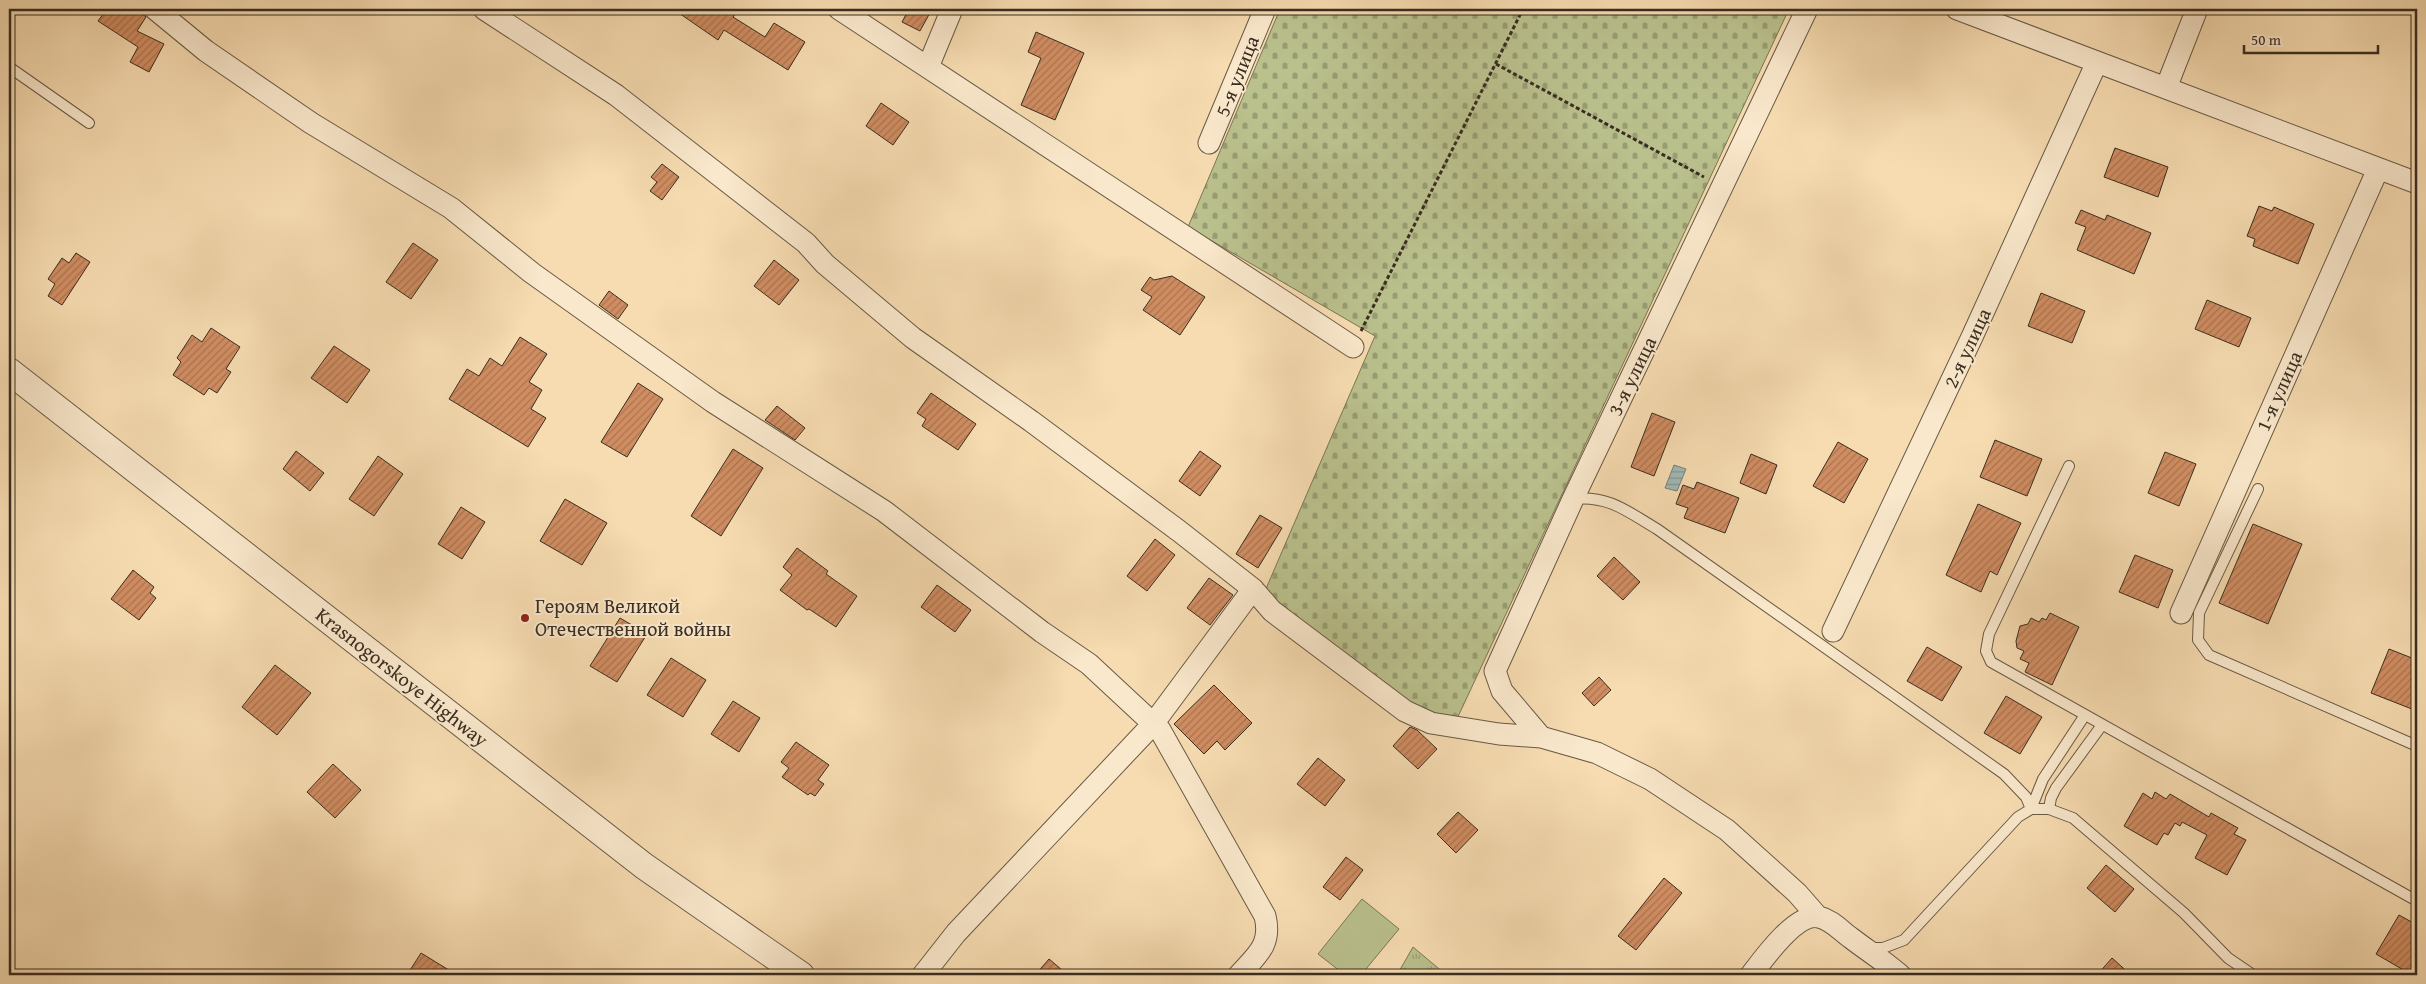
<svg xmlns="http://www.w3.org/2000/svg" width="2426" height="984" font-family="'Gentium Book Plus',serif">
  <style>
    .green { fill: #bac18d; stroke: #7a7757 }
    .cemetery { fill: url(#cemetery-stones); stroke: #7a7757 }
    .park { fill: url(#park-tufts); stroke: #7a7757 }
    .water { fill: url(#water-rules); stroke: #77817a }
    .building { fill: url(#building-hatch); stroke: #392d21 }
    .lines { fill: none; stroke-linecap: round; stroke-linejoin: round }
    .service-casing { stroke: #685945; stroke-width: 12 }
    .minor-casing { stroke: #685945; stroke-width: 23 }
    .tertiary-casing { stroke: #685945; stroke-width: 28 }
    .path { stroke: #392d21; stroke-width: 3; stroke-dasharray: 4 2.5; stroke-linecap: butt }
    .service { stroke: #fae8cc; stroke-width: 10 }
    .minor { stroke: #fae8cc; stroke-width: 21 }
    .tertiary { stroke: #fae8cc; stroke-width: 26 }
    .poi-dot { fill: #8f2418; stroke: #fae8cc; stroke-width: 2 }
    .labels { text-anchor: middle; stroke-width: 4; stroke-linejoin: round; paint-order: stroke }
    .street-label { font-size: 20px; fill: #392d21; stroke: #fae8cc }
    .poi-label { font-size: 20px; fill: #392d21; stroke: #fae8cc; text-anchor: start }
  </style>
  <defs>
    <pattern id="cemetery-stones" width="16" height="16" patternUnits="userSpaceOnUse" patternTransform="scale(1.25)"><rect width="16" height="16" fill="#bac18d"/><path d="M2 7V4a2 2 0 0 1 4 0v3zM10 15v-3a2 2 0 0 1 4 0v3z" fill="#989d73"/></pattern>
    <pattern id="park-tufts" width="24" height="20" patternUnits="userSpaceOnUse" patternTransform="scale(1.25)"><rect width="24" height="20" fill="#bac18d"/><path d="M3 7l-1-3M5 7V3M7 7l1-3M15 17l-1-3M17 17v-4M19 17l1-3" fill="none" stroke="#989d73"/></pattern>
    <pattern id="water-rules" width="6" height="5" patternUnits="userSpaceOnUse" patternTransform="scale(1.25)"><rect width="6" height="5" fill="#a1b9b6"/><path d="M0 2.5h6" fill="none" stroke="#849794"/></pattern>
    <pattern id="building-hatch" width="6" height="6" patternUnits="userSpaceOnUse" patternTransform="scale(1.25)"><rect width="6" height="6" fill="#d18d62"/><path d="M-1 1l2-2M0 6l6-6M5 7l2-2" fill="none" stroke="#ab7450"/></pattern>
  </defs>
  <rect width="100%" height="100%" fill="#f7dcb1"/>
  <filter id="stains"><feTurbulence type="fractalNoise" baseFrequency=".004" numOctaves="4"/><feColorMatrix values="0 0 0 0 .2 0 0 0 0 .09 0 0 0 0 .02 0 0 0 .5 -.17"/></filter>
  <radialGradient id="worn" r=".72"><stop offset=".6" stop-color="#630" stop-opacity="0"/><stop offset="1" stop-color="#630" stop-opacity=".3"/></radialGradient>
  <!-- green -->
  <path class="green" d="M 1362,899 L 1399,929 L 1361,975 L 1345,975 L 1318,954 Z"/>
  <!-- cemetery -->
  <path class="cemetery" d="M 1280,9 L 1789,9 L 1455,723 L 1394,694 L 1265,591 L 1375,336 L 1188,227 Z"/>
  <!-- park -->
  <path class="park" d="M 1413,947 L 1444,973 L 1444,975 L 1397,975 Z"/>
  <!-- water -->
  <path class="water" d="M 1674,465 L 1686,469 L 1677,491 L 1665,488 Z"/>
  <!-- building -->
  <path class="building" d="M 107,9 L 136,9 L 146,17 L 137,31 L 164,44 L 149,72 L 130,62 L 138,47 L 98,21 Z
    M 673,9 L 739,9 L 733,17 L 765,37 L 774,23 L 805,42 L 788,70 L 724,30 L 718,40 Z
    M 909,9 L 932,9 L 920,31 L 902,22 Z
    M 1036,32 L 1084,53 L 1055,120 L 1021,105 L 1041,58 L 1028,52 Z
    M 881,103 L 909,122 L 893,145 L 866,126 Z
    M 2115,148 L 2168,167 L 2158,197 L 2104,177 Z
    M 662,164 L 679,177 L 662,200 L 650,191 L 657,182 L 651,177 Z
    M 2259,206 L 2272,211 L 2274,207 L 2314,224 L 2298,264 L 2253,246 L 2255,239 L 2247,236 Z
    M 2081,210 L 2105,220 L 2107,215 L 2151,233 L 2134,274 L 2077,250 L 2086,227 L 2075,223 Z
    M 413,243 L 438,260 L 411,299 L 386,282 Z
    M 76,253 L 90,262 L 62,305 L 48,296 L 55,284 L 48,279 L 62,258 L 69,263 Z
    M 774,260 L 799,280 L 779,305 L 754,286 Z
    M 1172,276 L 1205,297 L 1180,335 L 1143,310 L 1152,297 L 1141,290 L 1150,277 L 1154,280 Z
    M 609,291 L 628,305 L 618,319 L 599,305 Z
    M 2041,293 L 2085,311 L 2072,343 L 2028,326 Z
    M 2207,300 L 2251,318 L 2239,347 L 2195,329 Z
    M 211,328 L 240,347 L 226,369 L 231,372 L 217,393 L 209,388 L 204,395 L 173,375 L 181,362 L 177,358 L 192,335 L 202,342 Z
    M 520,337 L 547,354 L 529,382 L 542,390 L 531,409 L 546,418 L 528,447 L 449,399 L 467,369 L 479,376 L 490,358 L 502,366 Z
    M 334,346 L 370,370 L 347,403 L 311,378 Z
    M 638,383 L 663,399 L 627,457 L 601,442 Z
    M 931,393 L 976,424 L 958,450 L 922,426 L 926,419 L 917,413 Z
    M 777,406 L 805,428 L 795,440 L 765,420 Z
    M 1652,413 L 1675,422 L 1654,476 L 1631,467 Z
    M 1995,440 L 2042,459 L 2027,496 L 1980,477 Z
    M 1838,442 L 1868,459 L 1844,503 L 1813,486 Z
    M 733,449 L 763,468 L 721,536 L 691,516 Z
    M 296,451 L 324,473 L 310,491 L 283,469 Z
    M 1200,451 L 1221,466 L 1200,496 L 1179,481 Z
    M 2165,452 L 2196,464 L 2179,506 L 2148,493 Z
    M 1751,454 L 1777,465 L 1766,494 L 1740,483 Z
    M 378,456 L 403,474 L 374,516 L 349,499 Z
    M 1697,482 L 1739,498 L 1725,533 L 1684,518 L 1688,508 L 1676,504 L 1683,485 L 1694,489 Z
    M 565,499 L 607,523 L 582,565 L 540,541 Z
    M 1978,504 L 2021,523 L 1997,575 L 1990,571 L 1981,592 L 1946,575 Z
    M 461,507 L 485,522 L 462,559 L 438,544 Z
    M 1260,515 L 1282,528 L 1258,568 L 1236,554 Z
    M 2253,524 L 2302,544 L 2268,624 L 2219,603 Z
    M 1155,539 L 1175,555 L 1147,591 L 1127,576 Z
    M 797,548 L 828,571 L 826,574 L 857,596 L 836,627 L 809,609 L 807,610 L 780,590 L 792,575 L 783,567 Z
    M 2135,555 L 2173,570 L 2158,608 L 2119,592 Z
    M 1614,557 L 1640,582 L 1623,600 L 1597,576 Z
    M 133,570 L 154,587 L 150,593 L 156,598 L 139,620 L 111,599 Z
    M 1209,578 L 1233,595 L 1210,625 L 1187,608 Z
    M 937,585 L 971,610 L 955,632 L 921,607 Z
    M 2050,613 L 2079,627 L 2052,685 L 2025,672 L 2029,663 L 2020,659 L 2024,651 L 2017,648 L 2016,641 L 2020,626 L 2028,624 L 2031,618 L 2039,622 L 2042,618 L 2046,620 Z
    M 620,618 L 647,634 L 617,682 L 590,666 Z
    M 1927,647 L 1962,667 L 1942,701 L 1907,681 Z
    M 2389,649 L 2417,660 L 2417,711 L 2371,693 Z
    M 671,658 L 706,680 L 683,717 L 647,695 Z
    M 275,665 L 311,693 L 277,735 L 242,707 Z
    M 1599,677 L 1611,690 L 1594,706 L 1582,693 Z
    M 1214,685 L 1252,723 L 1225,750 L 1217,741 L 1204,754 L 1174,724 Z
    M 2006,696 L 2042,717 L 2020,754 L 1984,733 Z
    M 733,701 L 760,718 L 739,752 L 711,734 Z
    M 1410,727 L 1417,730 L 1437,749 L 1418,769 L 1393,746 Z
    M 796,742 L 829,765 L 818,780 L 824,784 L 815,796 L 810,793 L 808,795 L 782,777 L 789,768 L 781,762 Z
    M 1318,758 L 1345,780 L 1325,806 L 1297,784 Z
    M 333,764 L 361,790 L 335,818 L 307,792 Z
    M 2155,792 L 2166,799 L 2170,794 L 2209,817 L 2211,813 L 2238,828 L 2234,834 L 2246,840 L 2227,875 L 2195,858 L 2207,835 L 2182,822 L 2180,826 L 2175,823 L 2168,835 L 2164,833 L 2157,845 L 2124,826 L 2143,793 L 2152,799 Z
    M 1458,812 L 1478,830 L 1456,853 L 1437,834 Z
    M 1346,857 L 1363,870 L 1340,900 L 1323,887 Z
    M 2106,865 L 2134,889 L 2115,912 L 2087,888 Z
    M 1664,878 L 1682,893 L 1636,950 L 1618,936 Z
    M 2399,915 L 2417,925 L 2417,975 L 2412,975 L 2376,954 Z
    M 421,953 L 457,975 L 407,975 Z
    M 2112,958 L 2131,975 L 2097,975 Z
    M 1049,959 L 1068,975 L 1035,975 Z"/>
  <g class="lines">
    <!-- service casing -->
    <g class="service-casing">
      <path id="service" d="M 9,67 L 89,123
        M 2069,466 L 1989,634 L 1986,651 L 1991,662 L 2417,901
        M 2258,489 L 2199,613 L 2198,640 L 2209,655 L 2417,746
        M 1573,499 C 1609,495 1628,512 1657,529 L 2004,774 L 2026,797 L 2031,809 L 2043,779 L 2085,715
        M 2049,809 L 2051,798 L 2056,788 L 2102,725
        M 1870,948 L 1883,948 L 1904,940 L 2018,817 L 2031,809 L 2049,809 L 2073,818 L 2184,913 L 2228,958 L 2253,975"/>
    </g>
    <!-- minor casing -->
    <g class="minor-casing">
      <path id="minor" d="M 155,9 L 206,51 L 311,123 L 451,208 L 532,273 L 713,402 L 884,511 L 1042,632 L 1089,664 L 1160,730 L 1265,916 C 1272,945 1257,955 1239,975
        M 484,9 L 616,95 L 806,243 L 825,264 L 913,338 L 1031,421 L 1179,531 L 1253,589 L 1272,611 L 1405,711 L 1431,723 L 1499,734 L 1541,737 L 1597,753 L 1650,779 L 1727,830 L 1797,893 L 1818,917
        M 839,9 L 1353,347
        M 1957,9 L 2417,183
        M 928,67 L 952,9
        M 2166,88 L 2197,9
        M 1209,143 L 1265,9
        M 2181,613 L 2378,169
        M 1833,631 L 1972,337 L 2097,62
        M 1541,737 L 1502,691 L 1495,671 L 1573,499 L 1807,9
        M 923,975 L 956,933 L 1153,724 L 1253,589
        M 1751,975 C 1763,959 1797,912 1819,917 C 1832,920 1841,931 1851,938 C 1868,951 1884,961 1900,975"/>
    </g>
    <!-- tertiary casing -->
    <g class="tertiary-casing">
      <path id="tertiary" d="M 9,371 L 644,866 L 801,975"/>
    </g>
    <!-- path -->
    <path class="path" d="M 1496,64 L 1704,177
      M 1361,331 L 1523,9"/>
    <!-- service -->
    <use href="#service" class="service"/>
    <!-- minor -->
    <use href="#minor" class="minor"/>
    <!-- tertiary -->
    <use href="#tertiary" class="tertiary"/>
  </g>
  <!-- markers -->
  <circle class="poi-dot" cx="525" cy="618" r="5"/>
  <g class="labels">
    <!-- street labels -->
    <g class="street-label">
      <text transform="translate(1237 76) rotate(-68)" y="7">5-я улица</text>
      <text transform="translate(1967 348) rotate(-65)" y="7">2-я улица</text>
      <text transform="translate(1632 376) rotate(-64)" y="7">3-я улица</text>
      <text transform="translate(2279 391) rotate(-66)" y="7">1-я улица</text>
      <text transform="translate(402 677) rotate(38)" y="7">Krasnogorskoye Highway</text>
    </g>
    <!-- poi labels -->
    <g class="poi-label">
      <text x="535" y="613">Героям Великой<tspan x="535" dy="23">Отечественной войны</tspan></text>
    </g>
  </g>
  <!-- margin -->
  <rect width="2426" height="984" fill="none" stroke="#f7dcb1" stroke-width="30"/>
  <rect x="10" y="10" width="2406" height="964" fill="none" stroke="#392d21" stroke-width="2.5"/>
  <rect x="15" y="15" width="2396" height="954" fill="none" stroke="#392d21"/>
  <!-- scale -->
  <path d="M2244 45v8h134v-8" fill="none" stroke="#392d21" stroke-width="2.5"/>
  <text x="2251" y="45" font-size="15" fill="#392d21" stroke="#fae8cc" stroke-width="4" paint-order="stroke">50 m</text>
  <rect width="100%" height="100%" filter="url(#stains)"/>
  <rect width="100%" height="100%" fill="url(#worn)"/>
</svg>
